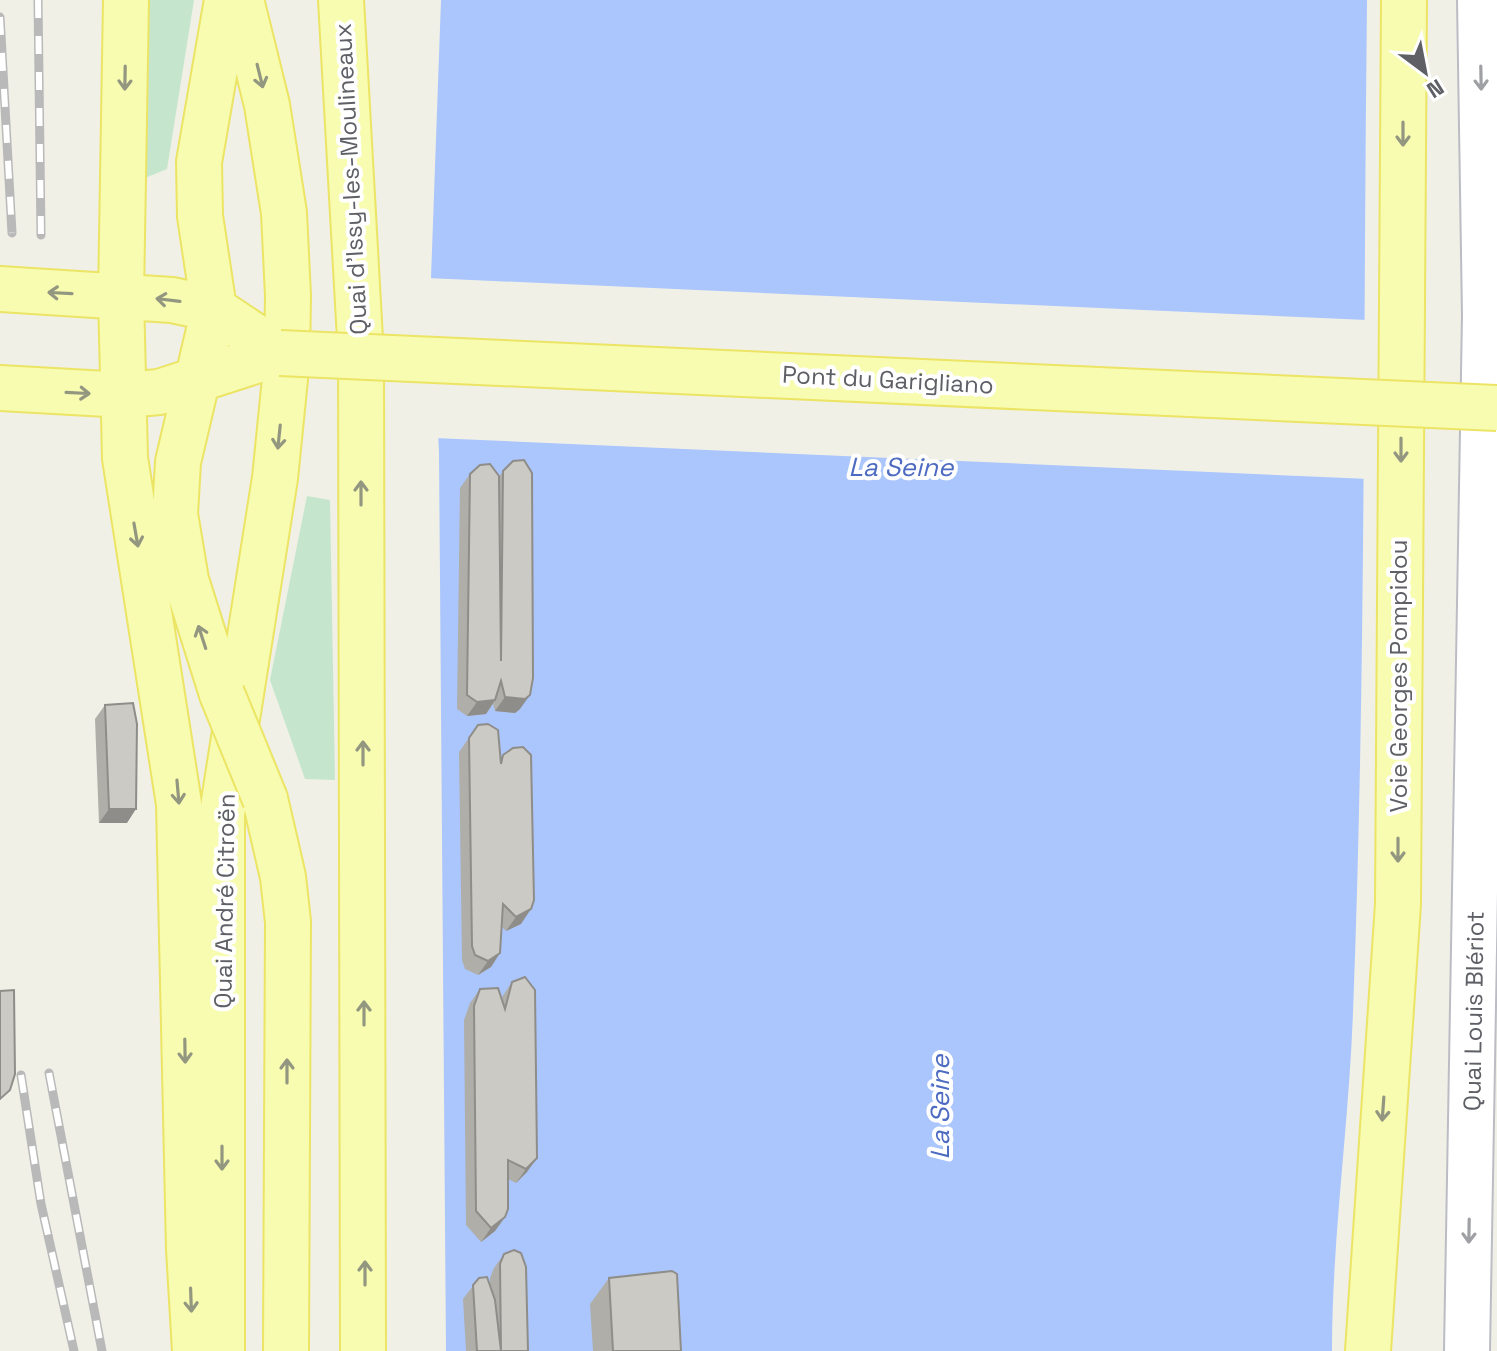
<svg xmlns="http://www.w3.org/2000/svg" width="1497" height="1351" font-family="'Space Grotesk',sans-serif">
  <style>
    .green { fill: #c5e6cc }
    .water { fill: #abc6fc }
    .pier { fill: #f0f0e7 }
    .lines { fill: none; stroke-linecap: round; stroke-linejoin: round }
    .secondary-casing { stroke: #bcbdc4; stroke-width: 48 }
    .primary-casing { stroke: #ece464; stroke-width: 48 }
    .secondary { stroke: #fff; stroke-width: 44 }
    .primary { stroke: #f7fcb0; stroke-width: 44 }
    .rail-casing { stroke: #b9b9ba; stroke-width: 9 }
    .rail { stroke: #fff; stroke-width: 6; stroke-dasharray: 18; stroke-linecap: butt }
    .primary-bridge-casing { stroke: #ece464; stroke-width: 48; stroke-linecap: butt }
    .primary-bridge { stroke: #f7fcb0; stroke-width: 44 }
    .wall { fill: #afaea9 }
    .shaded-wall { fill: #8f8d89 }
    .building { fill: #cccac4; stroke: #8f8d89; stroke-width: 2 }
    .oneway { stroke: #949780 }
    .oneway2 { stroke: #9ea0a3 }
    .labels { text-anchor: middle; stroke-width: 8; stroke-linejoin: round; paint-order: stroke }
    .street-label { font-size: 24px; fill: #5e6066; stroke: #fff }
    .water-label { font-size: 26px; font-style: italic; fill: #4d6bc0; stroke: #fff }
  </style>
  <rect width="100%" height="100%" fill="#f0f0e7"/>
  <!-- green -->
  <path class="green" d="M 147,0 L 194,0 L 167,169 L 145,178 Z
    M 307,496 L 330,500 L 335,780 L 305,779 L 270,680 Z"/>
  <!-- water -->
  <path class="water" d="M 441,0 L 1367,0 C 1363,337 1366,675 1353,1012 C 1349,1125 1332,1238 1332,1351 L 446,1351 L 439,452 L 431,278 Z"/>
  <!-- pier -->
  <path class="pier" d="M 427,278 L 1367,320 L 1369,479 L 434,438 Z"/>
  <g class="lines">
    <!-- secondary casing -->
    <g class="secondary-casing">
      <path id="secondary" d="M 1467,1351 L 1485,316 L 1480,0"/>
    </g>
    <!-- primary casing -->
    <g class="primary-casing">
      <path id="primary" d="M 126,0 L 121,296 L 125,458 L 179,804 L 189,1249 L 195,1351
        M 341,0 L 361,357 L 363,1351
        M 0,289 L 172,300 L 214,309 L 280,353
        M 0,388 L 125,395 L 159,392 L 280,353
        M 222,694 L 186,580 L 175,514 L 178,462 L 214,309 L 200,216 L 199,162 L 227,0
        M 265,799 L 283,877 L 288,922 L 286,1351
        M 222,1351 L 222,814 L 275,478 L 287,359 L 288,296 L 284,213 L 267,105 L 241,0
        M 1368,1351 L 1398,904 L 1404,0"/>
    </g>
    <!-- secondary -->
    <use href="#secondary" class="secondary"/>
    <!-- primary -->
    <use href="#primary" class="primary"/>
    <!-- rail casing -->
    <g class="rail-casing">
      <path id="rail" d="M 38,0 L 41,235
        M 0,17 L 12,233
        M 49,1073 L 102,1351
        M 21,1075 L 41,1204 L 74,1351"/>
    </g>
    <!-- rail -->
    <use href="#rail" class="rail"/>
    <!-- primary-bridge casing -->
    <g class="primary-bridge-casing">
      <path id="primary-bridge" d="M 280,353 L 1497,408
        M 222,694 L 265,799"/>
    </g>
    <!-- primary-bridge -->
    <use href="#primary-bridge" class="primary-bridge"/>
  </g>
  <!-- wall -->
  <path class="wall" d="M 503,471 L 520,709 L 515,713 L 495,711 L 493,704 L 486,714 L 467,716 L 457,709 L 460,488 L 470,474 L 499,477 Z
    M 105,705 L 127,823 L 99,823 L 95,719 Z
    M 478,725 L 500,759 L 503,755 L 521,924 L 506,931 L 502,927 L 500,953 L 491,967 L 478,975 L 465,969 L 462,960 L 459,752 Z
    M 512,982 L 527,1172 L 516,1183 L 508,1179 L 505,1217 L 495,1231 L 481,1242 L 466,1225 L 464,1020 L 470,1003 L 480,989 L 502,997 Z
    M 504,1254 L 528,1351 L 466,1351 L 463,1299 L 479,1278 L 490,1285 L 490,1278 L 494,1268 Z
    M 609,1278 L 681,1351 L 593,1351 L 590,1304 Z"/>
  <!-- shaded-wall -->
  <path class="shaded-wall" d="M 530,695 L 520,709 L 515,713 L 495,711 L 505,697 Z
    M 495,700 L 486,714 L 467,716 L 477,702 Z
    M 109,809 L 136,809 L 127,823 L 99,823 Z
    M 531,909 L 521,924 L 506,931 L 516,917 Z
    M 500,953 L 491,967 L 478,975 L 488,961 Z
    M 537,1158 L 527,1172 L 516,1183 L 526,1169 Z
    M 505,1217 L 495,1231 L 481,1242 L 491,1228 Z"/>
  <!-- building -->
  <path class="building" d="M 524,460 L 532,473 L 533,678 L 530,695 L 525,699 L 505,697 L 501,681 L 495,700 L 477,702 L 467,695 L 470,474 L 480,465 L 490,464 L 499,476 L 501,661 L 503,471 L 513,461 Z
    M 133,703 L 137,724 L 136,809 L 109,809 L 105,705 Z
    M 488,724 L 498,730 L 501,764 L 503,755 L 513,748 L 523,747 L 531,755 L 534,900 L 531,909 L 516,917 L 503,904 L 500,953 L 488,961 L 475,955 L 472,946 L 469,738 L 478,725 Z
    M 525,977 L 535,990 L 537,1158 L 526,1169 L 508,1160 L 508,1209 L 505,1217 L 491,1228 L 476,1211 L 474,1006 L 480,989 L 498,988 L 505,1009 L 512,982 Z
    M 14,990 L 15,1074 L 10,1090 L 0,1099 L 0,991 Z
    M 514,1250 L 521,1253 L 526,1267 L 528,1351 L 477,1351 L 473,1285 L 479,1278 L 487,1277 L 495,1300 L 501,1351 L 500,1264 L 504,1254 Z
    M 672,1271 L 677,1274 L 681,1351 L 613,1351 L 609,1278 Z"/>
  <!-- one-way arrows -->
  <defs><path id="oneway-shaft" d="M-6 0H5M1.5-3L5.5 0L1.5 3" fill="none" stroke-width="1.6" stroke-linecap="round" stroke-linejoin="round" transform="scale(2)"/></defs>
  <g class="oneway">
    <use href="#oneway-shaft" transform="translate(260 76) rotate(76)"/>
    <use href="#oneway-shaft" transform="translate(125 78) rotate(91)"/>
    <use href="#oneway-shaft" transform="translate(1403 134) rotate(90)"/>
    <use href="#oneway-shaft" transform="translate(60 293) rotate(-177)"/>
    <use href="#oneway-shaft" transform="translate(168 300) rotate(-173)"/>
    <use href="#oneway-shaft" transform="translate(78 393) rotate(3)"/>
    <use href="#oneway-shaft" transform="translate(279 437) rotate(96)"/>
    <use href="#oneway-shaft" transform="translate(1401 450) rotate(90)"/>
    <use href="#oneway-shaft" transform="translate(361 493) rotate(-90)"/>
    <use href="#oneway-shaft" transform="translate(136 535) rotate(80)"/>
    <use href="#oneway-shaft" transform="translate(202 637) rotate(-108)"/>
    <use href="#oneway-shaft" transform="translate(363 753) rotate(-90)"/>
    <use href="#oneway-shaft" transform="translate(178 792) rotate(85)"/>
    <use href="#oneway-shaft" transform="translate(1398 850) rotate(90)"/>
    <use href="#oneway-shaft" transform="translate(364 1013) rotate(-90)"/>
    <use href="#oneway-shaft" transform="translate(185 1051) rotate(89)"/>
    <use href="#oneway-shaft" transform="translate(287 1071) rotate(-90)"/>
    <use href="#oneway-shaft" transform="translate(1383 1109) rotate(94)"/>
    <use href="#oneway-shaft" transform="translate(222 1158) rotate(90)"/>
    <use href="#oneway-shaft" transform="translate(365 1273) rotate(-90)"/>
    <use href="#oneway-shaft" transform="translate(191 1300) rotate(88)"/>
  </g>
  <g class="oneway2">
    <use href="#oneway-shaft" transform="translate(1481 78) rotate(89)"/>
    <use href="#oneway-shaft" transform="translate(1469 1231) rotate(91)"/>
  </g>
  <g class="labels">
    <!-- street labels -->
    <g class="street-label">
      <text transform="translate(351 179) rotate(-93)" y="8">Quai d'Issy-les-Moulineaux</text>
      <text transform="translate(888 380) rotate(3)" y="8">Pont du Garigliano</text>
      <text transform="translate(1399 676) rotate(-90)" y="8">Voie Georges Pompidou</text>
      <text transform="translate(225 901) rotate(-89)" y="8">Quai André Citroën</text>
      <text transform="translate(1474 1011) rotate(-89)" y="8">Quai Louis Blériot</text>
    </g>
    <!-- water labels -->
    <g class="water-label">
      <text x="901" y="476">La Seine</text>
      <text transform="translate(940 1107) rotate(-90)" y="9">La Seine</text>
    </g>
  </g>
  <!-- north arrow -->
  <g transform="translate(1425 72) rotate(148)" stroke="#ffffff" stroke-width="6" paint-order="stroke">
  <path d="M0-6L14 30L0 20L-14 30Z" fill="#5e6066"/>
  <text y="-12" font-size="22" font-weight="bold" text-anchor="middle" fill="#5e6066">N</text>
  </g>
</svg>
